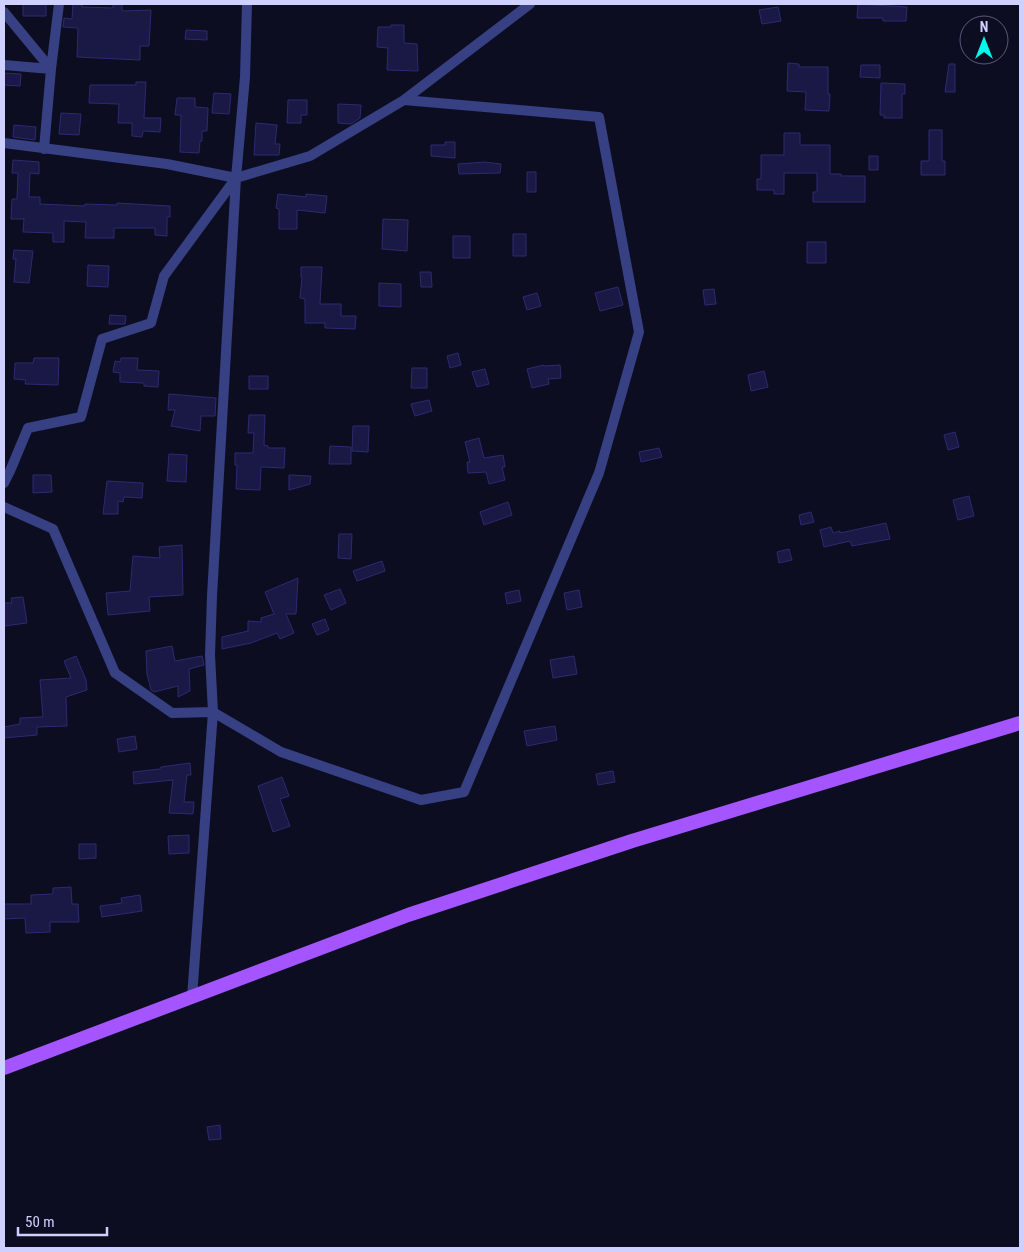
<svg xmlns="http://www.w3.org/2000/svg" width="1024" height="1252" font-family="'Roboto Condensed',sans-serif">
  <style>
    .building { fill: #1a1844; stroke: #2c2a71 }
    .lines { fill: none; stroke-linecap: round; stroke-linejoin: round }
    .minor { stroke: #364083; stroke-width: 10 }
    .primary { stroke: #a455ff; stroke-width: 14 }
  </style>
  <rect width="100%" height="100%" fill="#0d0d22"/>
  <!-- building -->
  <path class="building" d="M 23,4 L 46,4 L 46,16 L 23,16 Z
    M 73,4 L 82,4 L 82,7 L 113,8 L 113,4 L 122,4 L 122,11 L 151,10 L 149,46 L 140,46 L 140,60 L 77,57 L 78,28 L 63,27 L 64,18 L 72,19 Z
    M 858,4 L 907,7 L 906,21 L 883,21 L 883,18 L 857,18 Z
    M 778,7 L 781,21 L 762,24 L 759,10 Z
    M 391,25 L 404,25 L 404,43 L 417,44 L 418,71 L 387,70 L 388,48 L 377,47 L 378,27 L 391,27 Z
    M 186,30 L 207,31 L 207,40 L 185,39 Z
    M 788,63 L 799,64 L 799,67 L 828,67 L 828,94 L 830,94 L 829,111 L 805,110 L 806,92 L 787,91 Z
    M 949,64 L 955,64 L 955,92 L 945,92 Z
    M 861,65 L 880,65 L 880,78 L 860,77 Z
    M 4,73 L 21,74 L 20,86 L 4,85 Z
    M 136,82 L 146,82 L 144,118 L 161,118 L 160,132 L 143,131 L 142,137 L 132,136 L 132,123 L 118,123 L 119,104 L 89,103 L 90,85 L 136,85 Z
    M 881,83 L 905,84 L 905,94 L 902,94 L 902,118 L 884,118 L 884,115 L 880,115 Z
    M 214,93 L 231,94 L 229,114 L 212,113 Z
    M 177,98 L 195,98 L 195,107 L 208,108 L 207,131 L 202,131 L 202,141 L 200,141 L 199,153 L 180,152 L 181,115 L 175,115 Z
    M 288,100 L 307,100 L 307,115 L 301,115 L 301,123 L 287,123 Z
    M 338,104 L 361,105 L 360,118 L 351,124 L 338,123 Z
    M 61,113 L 81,114 L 79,135 L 59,134 Z
    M 256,123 L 277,125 L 275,144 L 280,144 L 279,155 L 254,155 Z
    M 14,125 L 36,127 L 35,140 L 13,137 Z
    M 929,130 L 942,130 L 942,161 L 945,161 L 945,175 L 921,175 L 921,161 L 929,161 Z
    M 784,133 L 800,133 L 800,145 L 830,145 L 830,174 L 841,174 L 841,176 L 865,176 L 865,202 L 813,202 L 813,192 L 817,192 L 817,173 L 784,173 L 784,194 L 774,194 L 774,190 L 757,190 L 757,179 L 761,179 L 761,155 L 784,155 Z
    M 445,142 L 455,142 L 455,158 L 431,156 L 431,145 L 445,145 Z
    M 869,156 L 878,156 L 878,170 L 869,170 Z
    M 13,160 L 39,162 L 39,174 L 30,173 L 29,197 L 40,197 L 40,204 L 85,206 L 85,204 L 117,205 L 117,203 L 170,206 L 170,217 L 167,217 L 167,236 L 155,235 L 155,228 L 114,228 L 114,238 L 85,238 L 86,222 L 64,221 L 64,242 L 53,242 L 53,233 L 23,232 L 24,219 L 11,219 L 12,199 L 17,199 L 18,173 L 12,173 Z
    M 484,162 L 501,164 L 500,173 L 459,174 L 458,164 Z
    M 527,172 L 536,172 L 536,192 L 527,192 Z
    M 278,194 L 306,197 L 306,194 L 327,196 L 325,213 L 297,210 L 297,229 L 279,229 L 279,209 L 276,208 Z
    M 383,219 L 408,220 L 407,251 L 382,249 Z
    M 513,234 L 526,234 L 526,256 L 513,256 Z
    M 453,236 L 470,236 L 470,258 L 453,258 Z
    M 807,242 L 826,242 L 826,263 L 807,263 Z
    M 14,250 L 33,251 L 29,283 L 14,282 L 16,259 L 13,259 Z
    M 88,265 L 109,266 L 108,287 L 87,286 Z
    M 301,267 L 322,267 L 320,304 L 341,304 L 341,316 L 356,316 L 355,329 L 325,328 L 325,323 L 305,323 L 305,299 L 300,298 L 302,277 L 301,277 Z
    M 420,272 L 431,272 L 432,287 L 421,287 Z
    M 379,283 L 401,284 L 401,307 L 379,306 Z
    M 618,287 L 623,305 L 600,311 L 595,293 Z
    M 714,289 L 716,304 L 705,305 L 703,290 Z
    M 537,293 L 541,306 L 527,310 L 523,297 Z
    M 110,315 L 126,316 L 125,324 L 109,324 Z
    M 458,353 L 461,365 L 450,368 L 447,356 Z
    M 34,358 L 59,358 L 58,385 L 25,384 L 26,380 L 14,379 L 15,363 L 33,363 Z
    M 121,358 L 138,358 L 137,370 L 159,371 L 158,387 L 144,386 L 144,383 L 120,382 L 120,373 L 113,372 L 115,361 L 120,362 Z
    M 544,365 L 544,366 L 560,365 L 561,378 L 548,379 L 549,384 L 532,388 L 527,369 Z
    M 412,368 L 427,368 L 427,388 L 411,388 Z
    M 485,369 L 489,384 L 477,387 L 472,372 Z
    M 764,371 L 768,387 L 751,391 L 748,375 Z
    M 249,376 L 268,376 L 268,389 L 249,389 Z
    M 169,394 L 216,398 L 215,416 L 201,416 L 200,431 L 171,426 L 175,410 L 168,410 Z
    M 429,400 L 432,411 L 415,416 L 411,404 Z
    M 249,415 L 265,415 L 264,445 L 268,446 L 268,448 L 285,448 L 284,468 L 261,467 L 260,490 L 236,489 L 237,465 L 235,465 L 235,453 L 253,453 L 254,433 L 248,433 Z
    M 353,426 L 369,426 L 368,452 L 352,451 Z
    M 955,432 L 959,447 L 948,450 L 944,435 Z
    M 479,438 L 484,458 L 503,455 L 505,467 L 502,467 L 505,480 L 489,484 L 486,472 L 468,473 L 467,462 L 470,462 L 465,442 Z
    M 330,446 L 351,447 L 351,464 L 329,464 Z
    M 659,448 L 662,457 L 641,462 L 639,452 Z
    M 169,454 L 187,455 L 186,482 L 167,481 Z
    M 33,475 L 51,475 L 52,492 L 33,493 Z
    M 289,475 L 311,476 L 310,484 L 289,490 Z
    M 107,481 L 143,483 L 142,498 L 124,497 L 123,502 L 118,501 L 118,514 L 103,514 Z
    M 969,496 L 974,516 L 958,520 L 953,500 Z
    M 508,502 L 512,515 L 484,525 L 480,512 Z
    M 811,512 L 814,522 L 801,525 L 799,515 Z
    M 886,523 L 890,539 L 852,546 L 850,541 L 824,547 L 820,530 L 831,527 L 833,533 L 840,531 L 840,533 Z
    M 339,534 L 352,534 L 351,559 L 338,558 Z
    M 182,545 L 183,595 L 149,597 L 150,611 L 108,615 L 106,593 L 130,591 L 133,556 L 160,558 L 159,547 Z
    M 789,549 L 792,560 L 779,563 L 777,552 Z
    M 382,561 L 385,571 L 357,581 L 353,571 Z
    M 298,578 L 296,614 L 286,614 L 294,633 L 280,639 L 277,633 L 251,643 L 222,649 L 222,637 L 248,631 L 248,621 L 261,622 L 261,618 L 274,614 L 265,592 Z
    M 340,589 L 346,603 L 331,610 L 324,595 Z
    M 519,590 L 521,601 L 507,604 L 505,593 Z
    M 579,590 L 582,607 L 567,610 L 564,593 Z
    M 23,597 L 27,623 L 4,626 L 4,603 L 12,603 L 11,598 Z
    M 325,619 L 329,630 L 317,635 L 312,624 Z
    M 172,646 L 175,661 L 202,656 L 204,665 L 189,669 L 190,691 L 178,697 L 178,686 L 154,692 L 151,690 L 147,674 L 146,651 Z
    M 76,656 L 86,680 L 87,690 L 66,697 L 67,726 L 37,727 L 37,735 L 4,738 L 4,727 L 20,724 L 20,718 L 43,717 L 40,680 L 71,678 L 64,661 Z
    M 574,656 L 577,674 L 553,678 L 550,660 Z
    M 555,726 L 557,740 L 527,746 L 524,731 Z
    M 135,736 L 137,749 L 119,752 L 117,739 Z
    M 190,763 L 191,775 L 187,775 L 184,802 L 194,802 L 193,814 L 169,813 L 173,780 L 134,784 L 133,772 L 160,769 L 161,767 Z
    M 613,771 L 615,782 L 598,785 L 596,774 Z
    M 282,777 L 289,796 L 280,799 L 290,826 L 273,832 L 258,786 Z
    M 189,835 L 189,853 L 169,854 L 168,836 Z
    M 79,844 L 96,844 L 96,858 L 79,859 Z
    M 71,887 L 72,904 L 78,904 L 79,922 L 50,922 L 50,932 L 26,933 L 25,918 L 4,919 L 4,904 L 31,904 L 31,895 L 53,894 L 53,888 Z
    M 140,895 L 142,911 L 102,917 L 100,906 L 122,903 L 121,898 Z
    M 220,1125 L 221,1139 L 209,1140 L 207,1127 Z"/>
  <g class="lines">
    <!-- minor -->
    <path class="minor" d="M 4,12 L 51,69
      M 4,65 L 51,69
      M 4,143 L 167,164 L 236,178
      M 44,149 L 51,69 L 59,4
      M 4,483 L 10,471 L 28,428 L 81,417 L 102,339 L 151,323 L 164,276 L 236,178 L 310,156 L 404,100 L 530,4
      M 4,507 L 53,529 L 115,673 L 172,713 L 213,712 L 281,752 L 421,800 L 464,792 L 599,473 L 639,332 L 599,117 L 404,100
      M 192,997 L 213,712 L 210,655 L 212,596 L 236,178 L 245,77 L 247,4"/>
    <!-- primary -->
    <path class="primary" d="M 4,1068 L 408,915 L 632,841 L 1020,723"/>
  </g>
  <!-- border -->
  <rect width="1024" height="1252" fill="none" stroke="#ced0ff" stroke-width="10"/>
  <!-- north arrow -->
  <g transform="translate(984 40)"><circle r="24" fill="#0d0d22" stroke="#5a5b7a"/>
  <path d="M0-4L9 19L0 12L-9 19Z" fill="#00f9ea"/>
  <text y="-8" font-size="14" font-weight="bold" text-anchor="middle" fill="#ced0ff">N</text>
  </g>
  <!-- scale -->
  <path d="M18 1227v8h89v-8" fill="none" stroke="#ced0ff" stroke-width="2.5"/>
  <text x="25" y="1227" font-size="15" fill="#ced0ff" stroke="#0d0d22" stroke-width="4" paint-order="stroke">50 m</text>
</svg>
